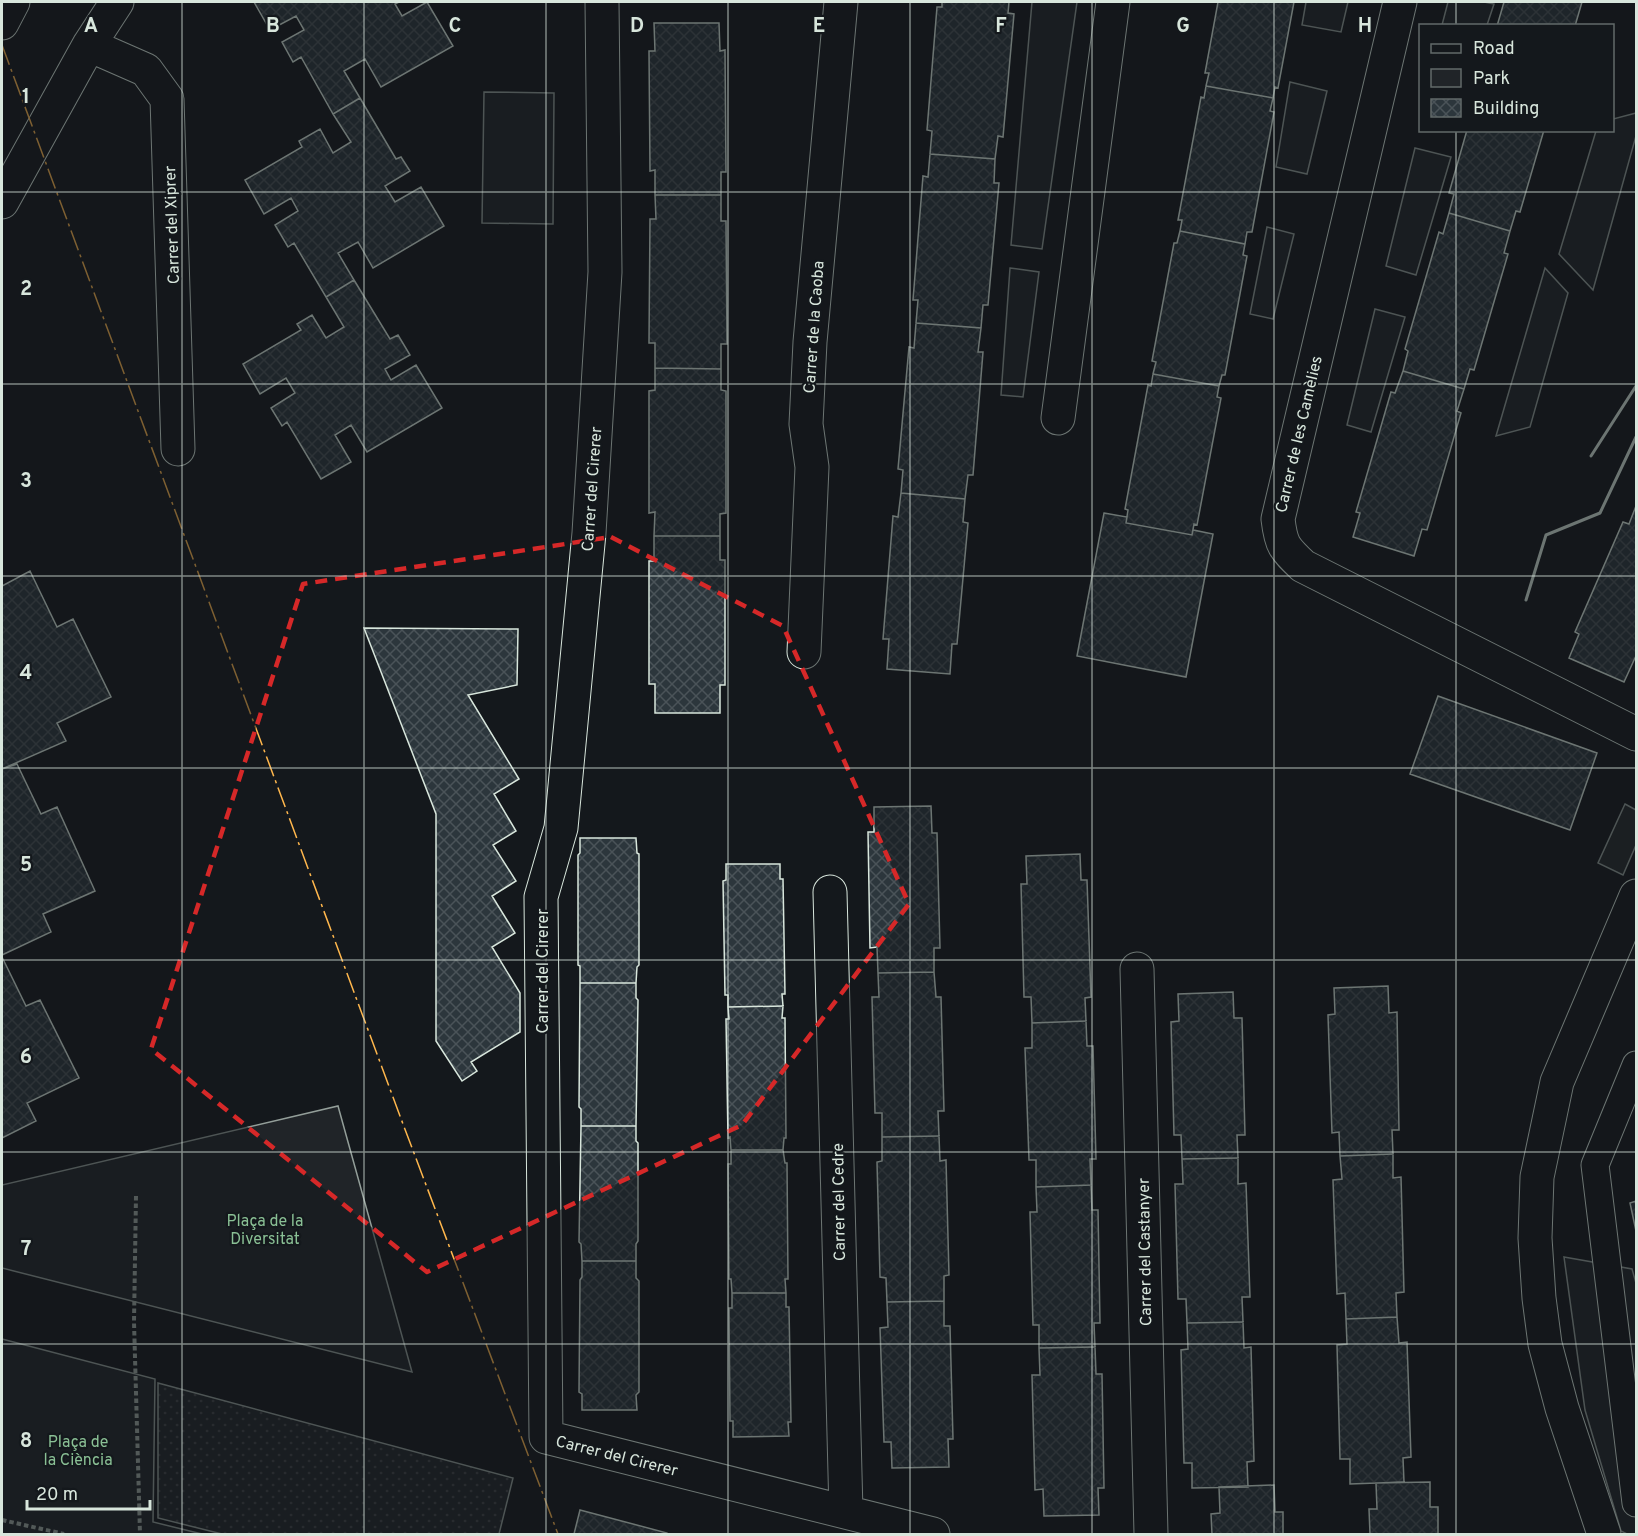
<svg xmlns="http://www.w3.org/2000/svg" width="1638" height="1536" font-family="Overpass,sans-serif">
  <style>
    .grass { fill: url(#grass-dots); stroke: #939e99; stroke-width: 1.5 }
    .green { fill: #202428; stroke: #939e99; stroke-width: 1.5 }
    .parking { fill: #24282b; stroke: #939e99; stroke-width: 1.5 }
    .building { fill: url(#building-cross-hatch); stroke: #d8e6dc; stroke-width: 1.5 }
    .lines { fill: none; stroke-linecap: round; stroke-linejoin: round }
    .pedestrian-casing { stroke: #d8e6dc; stroke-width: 29 }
    .minor-casing { stroke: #d8e6dc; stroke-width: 35 }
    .path { stroke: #9da8a2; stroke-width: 4; stroke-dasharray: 4.5 3; stroke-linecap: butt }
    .pedestrian { stroke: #14181c; stroke-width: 27 }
    .minor { stroke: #14181c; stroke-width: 33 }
    .wall { stroke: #d8e6dc; stroke-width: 3 }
    .power { stroke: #ffb74d; stroke-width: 1.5; stroke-dasharray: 21 4.5 3 4.5; stroke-linecap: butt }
    .marked { fill: none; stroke: #d62828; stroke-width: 4.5; stroke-dasharray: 12 8; stroke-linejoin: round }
    .grid { fill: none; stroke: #d8e6dc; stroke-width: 1.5; stroke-opacity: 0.55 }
    .labels { text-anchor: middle; stroke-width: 4.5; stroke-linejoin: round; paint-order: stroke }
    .street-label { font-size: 16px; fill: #d8e6dc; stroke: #14181c }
    .park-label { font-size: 16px; fill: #8ac095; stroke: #14181c }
    .grid-label { font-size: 20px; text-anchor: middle; font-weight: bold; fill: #d8e6dc; stroke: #14181c; stroke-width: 4.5; stroke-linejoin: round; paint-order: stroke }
  </style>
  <defs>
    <pattern id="grass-dots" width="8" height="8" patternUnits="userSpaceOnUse" patternTransform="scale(1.5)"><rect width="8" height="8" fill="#202428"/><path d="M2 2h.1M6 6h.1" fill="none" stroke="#404447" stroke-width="1.8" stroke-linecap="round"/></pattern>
    <pattern id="building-cross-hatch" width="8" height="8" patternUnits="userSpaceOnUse" patternTransform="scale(1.5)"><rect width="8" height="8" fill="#2c363c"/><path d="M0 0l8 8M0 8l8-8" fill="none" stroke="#4a5358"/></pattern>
  </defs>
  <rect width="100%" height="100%" fill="#14181c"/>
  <!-- grass -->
  <path class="grass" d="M 158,1383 L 513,1478 L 499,1534 L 222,1534 L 158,1518 Z"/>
  <!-- green -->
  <path class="green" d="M 1032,2 L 1077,2 L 1042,249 L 1011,245 Z
    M 1306,2 L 1348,2 L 1341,32 L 1302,25 Z
    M 1448,2 L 1484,2 L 1494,4 L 1487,25 L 1442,25 Z
    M 1290,82 L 1327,91 L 1307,174 L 1276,167 Z
    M 484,92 L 554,93 L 553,224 L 482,223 Z
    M 1636,113 L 1636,136 L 1593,290 L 1559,254 L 1596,131 L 1612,130 L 1613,119 Z
    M 1415,148 L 1451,157 L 1416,275 L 1386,266 Z
    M 1267,227 L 1294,234 L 1273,319 L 1250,314 Z
    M 1010,268 L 1039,272 L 1023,397 L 1001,395 Z
    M 1545,268 L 1568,293 L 1530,427 L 1496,436 Z
    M 1375,309 L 1405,317 L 1371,432 L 1347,425 Z
    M 338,1106 L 412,1372 L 2,1268 L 2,1185 Z
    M 1564,1257 L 1632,1269 L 1636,1283 L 1636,1534 L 1627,1534 L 1621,1531 L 1585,1410 Z
    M 2,1339 L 155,1379 L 153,1522 L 202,1534 L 2,1534 Z"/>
  <!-- parking -->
  <path class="parking" d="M 1625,804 L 1636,810 L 1636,845 L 1623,875 L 1598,863 Z"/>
  <!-- building -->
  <path class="building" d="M 254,2 L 399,2 L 395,4 L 402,16 L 427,2 L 453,46 L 381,87 L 365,59 L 344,71 L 360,98 L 333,114 L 301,57 L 293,62 L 282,42 L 304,30 L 296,16 L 270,30 Z
    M 942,2 L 1009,2 L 1008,13 L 1014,14 L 1003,137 L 998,136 L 995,159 L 930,154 L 932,131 L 927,130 L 937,7 L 942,7 Z
    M 1218,2 L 1294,2 L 1278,88 L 1275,87 L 1273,98 L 1206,86 L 1209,73 L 1205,73 Z
    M 1504,2 L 1582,2 L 1575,26 L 1497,26 Z
    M 654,23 L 719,23 L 720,51 L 725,50 L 726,172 L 721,172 L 721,195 L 655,195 L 655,170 L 650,171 L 649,51 L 655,51 Z
    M 1206,86 L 1273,98 L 1270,111 L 1274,112 L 1252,232 L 1247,232 L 1245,244 L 1180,231 L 1182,220 L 1178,220 L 1201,97 L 1204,98 Z
    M 360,98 L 396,159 L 401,157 L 410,171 L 385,186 L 395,202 L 421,187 L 444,226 L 373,268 L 358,242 L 338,253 L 354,280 L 326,297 L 294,243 L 288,247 L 275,225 L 298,211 L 291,198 L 264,214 L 245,180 L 302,147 L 299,141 L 320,129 L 333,153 L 351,142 L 333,114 Z
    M 1467,130 L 1544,130 L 1520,212 L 1516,211 L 1510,231 L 1449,213 L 1454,194 L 1449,193 Z
    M 930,154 L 995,159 L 994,183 L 999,183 L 988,305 L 983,305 L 981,328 L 916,323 L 918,300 L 913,300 L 923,176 L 928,177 Z
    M 655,195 L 721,195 L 721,221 L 726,221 L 727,344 L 721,344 L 721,369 L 655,368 L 655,343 L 649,343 L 650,219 L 656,219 Z
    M 1449,213 L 1510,231 L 1504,253 L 1508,254 L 1474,370 L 1470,369 L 1464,389 L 1403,371 L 1408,351 L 1405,349 L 1439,232 L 1443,234 Z
    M 1180,231 L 1245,244 L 1243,255 L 1247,256 L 1225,375 L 1222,375 L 1219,386 L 1153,374 L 1156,362 L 1152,361 L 1174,243 L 1177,243 Z
    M 354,280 L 390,339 L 398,335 L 410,355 L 385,369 L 391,380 L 416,365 L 442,408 L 367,452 L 351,425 L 335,435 L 351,462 L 321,479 L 287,422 L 282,426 L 271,408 L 295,393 L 286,378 L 260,394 L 243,364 L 301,330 L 297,324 L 312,315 L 326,338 L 344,327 L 326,297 Z
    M 916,323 L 981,328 L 978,352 L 983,352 L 973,475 L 968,475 L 965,499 L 901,493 L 903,470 L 898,469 L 909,347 L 914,348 Z
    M 655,368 L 721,369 L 721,390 L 726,391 L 726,513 L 720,514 L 720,536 L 654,536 L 655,512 L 649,513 L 649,391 L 655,390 Z
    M 1403,371 L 1464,389 L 1457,411 L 1461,413 L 1427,530 L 1422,529 L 1414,556 L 1353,537 L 1360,513 L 1356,512 L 1391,392 L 1395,393 Z
    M 1153,374 L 1219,386 L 1217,397 L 1221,398 L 1197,525 L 1194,524 L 1192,535 L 1126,523 L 1128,510 L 1125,509 L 1148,385 L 1151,386 Z
    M 901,493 L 965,499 L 963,522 L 968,523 L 957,644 L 952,644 L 950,674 L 887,669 L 889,639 L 883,639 L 893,516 L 898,517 Z
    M 1636,506 L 1636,658 L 1635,658 L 1624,682 L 1569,658 L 1579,634 L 1575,632 L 1623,522 L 1629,524 Z
    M 1104,513 L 1127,517 L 1126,523 L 1192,535 L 1193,530 L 1213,534 L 1186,677 L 1077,656 Z
    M 654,536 L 720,536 L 720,560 L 725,560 L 725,685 L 720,685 L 720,713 L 655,713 L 655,684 L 649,684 L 649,561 L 654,561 Z
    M 30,571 L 57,627 L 73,619 L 111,697 L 57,723 L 66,741 L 2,769 L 2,586 Z
    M 364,628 L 518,629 L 517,685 L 468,695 L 519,779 L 494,794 L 516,831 L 493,845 L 516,881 L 492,896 L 515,933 L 492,947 L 520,993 L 520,1032 L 471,1062 L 477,1071 L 462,1081 L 436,1041 L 436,814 Z
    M 1438,696 L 1597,753 L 1570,830 L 1410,774 Z
    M 17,764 L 41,814 L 57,807 L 95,891 L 43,914 L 51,932 L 2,955 L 2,769 Z
    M 931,806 L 932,833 L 937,833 L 940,948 L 934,948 L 934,972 L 878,973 L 877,947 L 870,948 L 868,832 L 874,832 L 874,807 Z
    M 580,838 L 636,838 L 637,853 L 639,854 L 639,965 L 637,967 L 636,983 L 580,983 L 580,966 L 578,965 L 578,855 L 580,853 Z
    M 1080,854 L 1081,880 L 1087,880 L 1091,997 L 1085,998 L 1086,1021 L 1032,1023 L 1031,997 L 1024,997 L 1021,884 L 1027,884 L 1026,856 Z
    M 726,864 L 780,864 L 780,879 L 783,879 L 785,994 L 782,994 L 783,1006 L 728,1007 L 728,995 L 725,995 L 723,881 L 726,880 Z
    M 2,957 L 26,1006 L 40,1000 L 79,1078 L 27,1103 L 36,1121 L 2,1138 Z
    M 934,972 L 936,997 L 941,997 L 944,1111 L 938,1111 L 939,1136 L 882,1137 L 882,1113 L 875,1113 L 872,997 L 879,997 L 878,973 Z
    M 580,983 L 636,983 L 636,998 L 638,1000 L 636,1126 L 581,1126 L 581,1109 L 579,1107 Z
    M 1388,986 L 1389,1013 L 1397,1012 L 1399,1130 L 1392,1130 L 1393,1154 L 1340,1156 L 1339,1132 L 1332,1133 L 1328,1015 L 1335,1014 L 1334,988 Z
    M 1233,992 L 1234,1018 L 1242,1018 L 1245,1135 L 1237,1135 L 1238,1158 L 1182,1159 L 1181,1135 L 1174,1135 L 1171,1022 L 1179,1021 L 1178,994 Z
    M 783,1006 L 782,1018 L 785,1018 L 786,1138 L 784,1138 L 783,1150 L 731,1150 L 730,1137 L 728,1138 L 726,1019 L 729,1019 L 728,1007 Z
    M 1086,1021 L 1087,1046 L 1093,1046 L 1096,1159 L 1090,1159 L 1091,1185 L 1036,1187 L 1036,1160 L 1029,1160 L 1025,1048 L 1032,1048 L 1032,1023 Z
    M 581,1126 L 636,1126 L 636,1141 L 638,1143 L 638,1241 L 636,1244 L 636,1261 L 582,1261 L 581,1244 L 579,1242 Z
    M 939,1136 L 940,1161 L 946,1160 L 949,1275 L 944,1276 L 944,1301 L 887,1302 L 886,1278 L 880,1277 L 877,1162 L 882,1161 L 882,1137 Z
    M 731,1150 L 783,1150 L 785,1163 L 787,1163 L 788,1279 L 785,1279 L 786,1293 L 732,1293 L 731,1279 L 729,1279 L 728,1164 L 731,1164 Z
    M 1393,1154 L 1393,1178 L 1401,1177 L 1404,1292 L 1396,1293 L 1397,1317 L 1346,1319 L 1345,1293 L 1337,1294 L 1333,1180 L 1342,1179 L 1340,1156 Z
    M 1238,1158 L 1238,1184 L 1246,1183 L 1250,1297 L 1242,1297 L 1243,1322 L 1187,1323 L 1186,1299 L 1178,1299 L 1175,1184 L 1183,1184 L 1182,1159 Z
    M 1091,1185 L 1092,1210 L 1098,1210 L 1100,1323 L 1094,1323 L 1095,1347 L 1039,1348 L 1039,1325 L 1033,1325 L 1030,1212 L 1037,1212 L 1036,1187 Z
    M 1636,1201 L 1636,1231 L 1630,1203 Z
    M 582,1261 L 636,1261 L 636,1278 L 639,1281 L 639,1392 L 636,1395 L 637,1410 L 582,1410 L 582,1394 L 579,1392 L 580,1280 L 582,1277 Z
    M 732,1293 L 786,1293 L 786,1307 L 789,1307 L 791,1422 L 788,1422 L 789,1436 L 733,1437 L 733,1421 L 730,1421 L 729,1308 L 732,1308 Z
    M 944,1301 L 944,1326 L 950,1326 L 953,1439 L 948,1439 L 949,1467 L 892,1468 L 891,1442 L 884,1442 L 880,1328 L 888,1327 L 887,1302 Z
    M 1397,1317 L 1399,1343 L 1407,1342 L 1411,1457 L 1403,1458 L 1404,1482 L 1350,1484 L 1350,1459 L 1340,1459 L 1337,1345 L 1347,1344 L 1346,1319 Z
    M 1243,1322 L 1244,1348 L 1251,1347 L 1254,1461 L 1247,1462 L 1248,1487 L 1192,1488 L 1192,1463 L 1184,1463 L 1181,1350 L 1188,1349 L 1187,1323 Z
    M 1095,1347 L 1096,1374 L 1102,1374 L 1104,1488 L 1098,1488 L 1099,1515 L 1044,1516 L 1043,1489 L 1035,1490 L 1032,1375 L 1040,1375 L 1039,1348 Z
    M 1430,1482 L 1430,1507 L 1438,1507 L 1438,1534 L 1370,1534 L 1369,1509 L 1377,1509 L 1376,1483 Z
    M 1274,1485 L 1275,1512 L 1283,1512 L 1283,1534 L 1212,1534 L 1211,1514 L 1220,1513 L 1219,1487 Z
    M 580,1510 L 667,1533 L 667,1534 L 574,1534 Z"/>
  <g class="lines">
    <!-- pedestrian casing -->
    <g class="pedestrian-casing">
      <path id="pedestrian" d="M 1636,1065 L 1595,1165 L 1636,1503"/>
    </g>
    <!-- minor casing -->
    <g class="minor-casing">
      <path id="minor" d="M 602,2 L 605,272 L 589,533 L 561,828 L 541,897 L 546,1437 L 933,1534
        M 1400,2 L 1278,519 C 1281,545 1284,548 1303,566 L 1636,734
        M 2,23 L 13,2
        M 89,45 L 146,70 L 167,99 L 178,449
        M 2,202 L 89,45 L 117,2
        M 1058,418 L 1113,2
        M 804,652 L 812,467 L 806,424 L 810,342 L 841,2
        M 830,892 L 846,1512
        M 1137,969 L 1151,1534
        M 1604,1534 L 1562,1408 L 1545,1344 L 1539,1298 L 1535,1238 L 1537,1177 L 1557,1082 L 1636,896"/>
    </g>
    <!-- path -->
    <path class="path" d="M 136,1196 L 134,1322 L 140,1534
      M 2,1520 L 64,1534"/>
    <!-- pedestrian -->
    <use href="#pedestrian" class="pedestrian"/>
    <!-- minor -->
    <use href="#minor" class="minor"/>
    <!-- wall -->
    <path class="wall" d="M 1591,456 L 1636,386
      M 1526,600 L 1546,535 L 1600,513 L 1636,437"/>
    <!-- power -->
    <path class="power" d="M 2,45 L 403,1124 L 558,1534"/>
  </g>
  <!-- marked area -->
  <path d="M0 0H1638V1536H0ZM 611,537 L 783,626 L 909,904 L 742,1125 L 427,1272 L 151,1049 L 303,584 Z" fill="#14181c" fill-opacity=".55" fill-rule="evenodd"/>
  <path class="marked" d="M 611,537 L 783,626 L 909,904 L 742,1125 L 427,1272 L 151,1049 L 303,584 Z"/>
  <!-- grid -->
  <path class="grid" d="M 182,2 L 182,1534M 364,2 L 364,1534M 546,2 L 546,1534M 728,2 L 728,1534M 910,2 L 910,1534M 1092,2 L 1092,1534M 1274,2 L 1274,1534M 1456,2 L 1456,26M 1456,130 L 1456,1534M 2,192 L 1636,192M 2,384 L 1636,384M 2,576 L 1636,576M 2,768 L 1636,768M 2,960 L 1636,960M 2,1152 L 1636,1152M 2,1344 L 1636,1344"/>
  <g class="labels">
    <!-- street labels -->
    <g class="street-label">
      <text transform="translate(171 225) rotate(-92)" y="6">Carrer del Xiprer</text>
      <text transform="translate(813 327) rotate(-86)" y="6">Carrer de la Caoba</text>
      <text transform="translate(1298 434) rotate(-77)" y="6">Carrer de les Camèlies</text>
      <text transform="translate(591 489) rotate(-86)" y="6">Carrer del Cirerer</text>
      <text transform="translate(542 971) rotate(-90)" y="6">Carrer del Cirerer</text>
      <text transform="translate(838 1202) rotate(-91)" y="6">Carrer del Cedre</text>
      <text transform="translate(1144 1252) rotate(-91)" y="6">Carrer del Castanyer</text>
      <text transform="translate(617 1455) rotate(14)" y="6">Carrer del Cirerer</text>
    </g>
    <!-- park labels -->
    <g class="park-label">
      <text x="265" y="1226">Plaça de la<tspan x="265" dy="18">Diversitat</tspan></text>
      <text x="78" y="1447">Plaça de<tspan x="78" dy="18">la Ciència</tspan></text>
    </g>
  </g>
  <g class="grid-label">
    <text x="91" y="32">A</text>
    <text x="273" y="32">B</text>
    <text x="455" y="32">C</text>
    <text x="637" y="32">D</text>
    <text x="819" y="32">E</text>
    <text x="1001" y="32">F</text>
    <text x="1183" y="32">G</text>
    <text x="1365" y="32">H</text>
    <text x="26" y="103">1</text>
    <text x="26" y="295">2</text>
    <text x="26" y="487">3</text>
    <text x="26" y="679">4</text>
    <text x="26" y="871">5</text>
    <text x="26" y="1063">6</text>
    <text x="26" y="1255">7</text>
    <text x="26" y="1447">8</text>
  </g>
  <!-- border -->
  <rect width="1638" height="1536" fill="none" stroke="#d8e6dc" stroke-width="6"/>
  <!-- legend -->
  <rect x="1419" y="24" width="195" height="108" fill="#14181c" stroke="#626a69" stroke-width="1.5"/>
  <rect x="1431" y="44" width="30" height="9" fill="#14181c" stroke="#626a69" stroke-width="1.5"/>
  <text x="1473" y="54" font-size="18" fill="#d8e6dc">Road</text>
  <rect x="1431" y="69" width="30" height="18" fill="#202428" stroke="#626a69" stroke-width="1.5"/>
  <text x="1473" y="84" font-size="18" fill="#d8e6dc">Park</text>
  <rect x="1431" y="99" width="30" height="18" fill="url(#building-cross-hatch)" stroke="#626a69" stroke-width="1.5"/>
  <text x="1473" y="114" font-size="18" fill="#d8e6dc">Building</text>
  <!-- scale -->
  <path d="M27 1500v9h123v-9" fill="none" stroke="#d8e6dc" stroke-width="3"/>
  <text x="36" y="1500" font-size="18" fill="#d8e6dc" stroke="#14181c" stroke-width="4.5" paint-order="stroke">20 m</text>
</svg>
